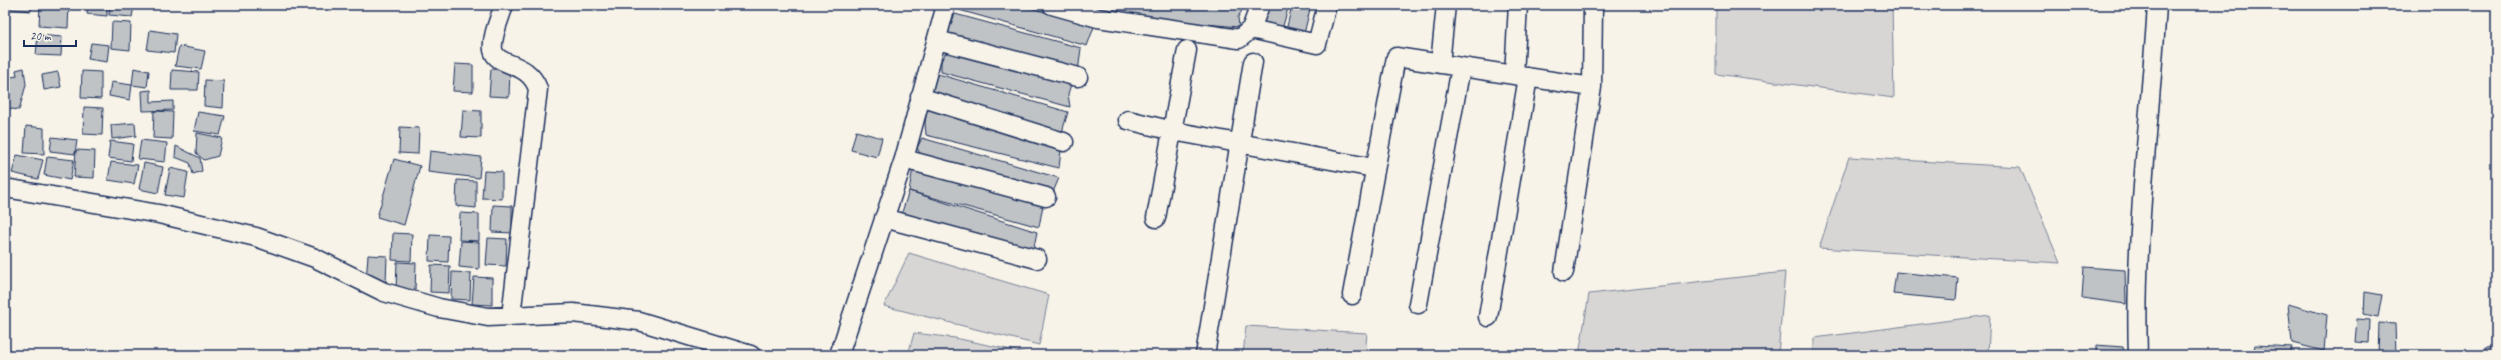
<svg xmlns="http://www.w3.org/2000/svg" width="2501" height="360" font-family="Caveat,sans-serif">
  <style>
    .green { fill: #d7d6d4; stroke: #798299 }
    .building { fill: #c0c3c5; stroke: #1b2f5e }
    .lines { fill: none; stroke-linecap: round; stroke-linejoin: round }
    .minor-casing { stroke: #1b2f5e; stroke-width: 21 }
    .minor { stroke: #f7f3e8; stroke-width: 18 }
  </style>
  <rect width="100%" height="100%" fill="#f7f3e8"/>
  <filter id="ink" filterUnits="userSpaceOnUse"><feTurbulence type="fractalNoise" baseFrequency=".025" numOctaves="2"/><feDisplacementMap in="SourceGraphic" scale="8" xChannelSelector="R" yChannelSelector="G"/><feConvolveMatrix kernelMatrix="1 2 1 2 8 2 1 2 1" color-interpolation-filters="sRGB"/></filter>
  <g filter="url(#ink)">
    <!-- green -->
    <path class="green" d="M 1716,5 L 1892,5 L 1894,98 L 1716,74 Z
      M 1849,157 L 2020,167 L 2060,263 L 1819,248 Z
      M 909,253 L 1049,295 L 1039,345 L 884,306 Z
      M 1785,272 L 1778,355 L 1579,355 L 1589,294 Z
      M 1990,315 L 1988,355 L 1814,355 L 1814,338 Z
      M 1246,326 L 1367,333 L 1365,355 L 1243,355 Z
      M 914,333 L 955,338 L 1035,355 L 908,355 Z"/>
    <!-- building -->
    <path class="building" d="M 5,5 L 9,5 L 8,11 L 5,10 Z
      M 11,5 L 31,5 L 31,11 L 11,9 Z
      M 40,5 L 69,5 L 68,28 L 39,26 Z
      M 88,5 L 107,5 L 107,16 L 87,14 Z
      M 110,5 L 134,6 L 132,17 L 109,15 Z
      M 959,5 L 1021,5 L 1094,27 L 1087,46 L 959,10 Z
      M 1120,5 L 1226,5 L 1244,7 L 1238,17 L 1239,27 L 1117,16 Z
      M 1264,5 L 1289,5 L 1281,33 L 1258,26 Z
      M 1292,5 L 1311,5 L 1303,38 L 1285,35 Z
      M 955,14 L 1081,48 L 1078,72 L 947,34 Z
      M 112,22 L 131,23 L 130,50 L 111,48 Z
      M 150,30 L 176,34 L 174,53 L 147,50 Z
      M 38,35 L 62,37 L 61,56 L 36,55 Z
      M 91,43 L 109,45 L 107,62 L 88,59 Z
      M 179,46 L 205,51 L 201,69 L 175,66 Z
      M 950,46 L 1072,81 L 1068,94 L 1070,107 L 941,72 L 941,61 Z
      M 455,64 L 473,65 L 473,92 L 453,91 Z
      M 24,68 L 26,85 L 19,110 L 5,108 L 5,78 L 17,76 L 16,70 Z
      M 134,68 L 149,71 L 147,87 L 132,85 Z
      M 491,69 L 510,70 L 509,97 L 489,96 Z
      M 172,70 L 199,72 L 198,90 L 171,90 Z
      M 82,71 L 101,72 L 101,99 L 81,98 Z
      M 58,72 L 61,87 L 44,90 L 42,75 Z
      M 938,74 L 1068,112 L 1062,132 L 933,98 L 932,86 Z
      M 205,80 L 224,81 L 223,108 L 204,106 Z
      M 111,82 L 132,85 L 130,100 L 109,96 Z
      M 151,90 L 151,102 L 173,101 L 173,110 L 143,111 L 142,91 Z
      M 928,102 L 1061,150 L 1059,168 L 926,135 L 925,123 Z
      M 84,107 L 103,108 L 102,135 L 83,134 Z
      M 463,110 L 481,111 L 481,138 L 461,137 Z
      M 154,111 L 173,112 L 172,139 L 153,138 Z
      M 198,112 L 225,116 L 220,135 L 194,131 Z
      M 135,123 L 136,136 L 112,139 L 111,125 Z
      M 26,126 L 44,128 L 44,154 L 24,153 Z
      M 400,127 L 419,128 L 418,154 L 399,153 Z
      M 856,131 L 882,138 L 877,157 L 851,150 Z
      M 197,133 L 222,138 L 218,156 L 204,160 L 196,153 Z
      M 52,137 L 77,140 L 75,154 L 50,151 Z
      M 922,138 L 1059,178 L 1051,197 L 921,155 L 917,148 Z
      M 141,140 L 167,143 L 165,162 L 138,159 Z
      M 110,141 L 133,144 L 131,161 L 108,158 Z
      M 176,146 L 200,158 L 202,171 L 193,174 L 190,163 L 175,157 Z
      M 76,150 L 95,151 L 94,178 L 74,177 Z
      M 430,151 L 481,157 L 479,178 L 428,172 Z
      M 17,155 L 43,160 L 38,179 L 12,173 Z
      M 47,157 L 74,160 L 70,180 L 44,175 Z
      M 394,159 L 420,166 L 404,225 L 377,217 Z
      M 111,162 L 138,165 L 134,184 L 108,180 Z
      M 144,163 L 163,167 L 158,193 L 139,189 Z
      M 170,168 L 188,172 L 184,198 L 165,195 Z
      M 913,168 L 1043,205 L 1039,227 L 909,191 Z
      M 484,171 L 502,172 L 502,199 L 482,198 Z
      M 457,180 L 476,181 L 476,208 L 456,206 Z
      M 909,191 L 1037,232 L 1032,256 L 900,218 Z
      M 493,205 L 512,206 L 512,233 L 492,232 Z
      M 460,213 L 479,214 L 479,241 L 459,240 Z
      M 393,233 L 412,234 L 411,261 L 392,260 Z
      M 430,235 L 449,236 L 448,262 L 429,261 Z
      M 488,238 L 507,239 L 506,266 L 486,265 Z
      M 461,241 L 479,242 L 479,269 L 459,267 Z
      M 368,255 L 387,256 L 386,283 L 366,282 Z
      M 397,262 L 416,263 L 415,290 L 396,289 Z
      M 431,265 L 450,266 L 449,293 L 430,292 Z
      M 2084,267 L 2125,270 L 2126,304 L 2082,298 Z
      M 452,272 L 471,273 L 470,300 L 451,299 Z
      M 1896,272 L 1958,278 L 1956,300 L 1893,294 Z
      M 474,277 L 492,278 L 492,305 L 472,304 Z
      M 2365,292 L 2382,295 L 2378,317 L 2364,314 Z
      M 2288,304 L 2327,315 L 2324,351 L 2292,343 Z
      M 2357,319 L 2370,320 L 2369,343 L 2355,342 Z
      M 2379,323 L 2395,324 L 2396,355 L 2378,355 Z
      M 2096,345 L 2123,347 L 2124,355 L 2096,355 Z
      M 2255,345 L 2292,347 L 2290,355 L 2253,355 Z
      M 2496,347 L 2496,355 L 2486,355 L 2486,348 Z
      M 2296,352 L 2312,355 L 2296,355 Z"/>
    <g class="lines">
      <!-- minor casing -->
      <g class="minor-casing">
        <path id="minor" d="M 504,5 C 500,18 491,37 493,50 C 497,68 528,60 538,89 L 511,316
          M 1052,5 L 1098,18 L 1239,39 L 1251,29 L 1260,5
          M 1251,29 L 1317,44 L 1327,5
          M 937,40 L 1078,77
          M 1440,64 L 1446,5
          M 1514,75 L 1518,5
          M 920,97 L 1064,142
          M 1128,120 L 1173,131 L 1374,168
          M 904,159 L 1046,197
          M 5,188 L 159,214 L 256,237 L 315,258 L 384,292 L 439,308 L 488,317 L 573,313 L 639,321 L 751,355
          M 884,218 L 1037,259
          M 1156,218 L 1187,50
          M 1564,272 L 1592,87 L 1593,5
          M 1352,295 L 1396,57 L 1592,87
          M 1418,304 L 1461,67
          M 1488,317 L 1528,77
          M 839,355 L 904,159 L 946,5
          M 1205,355 L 1253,62
          M 2138,355 C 2134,238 2150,122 2157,5"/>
      </g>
      <!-- minor -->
      <use href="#minor" class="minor"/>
    </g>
  </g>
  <!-- margin -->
  <rect width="2501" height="360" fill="none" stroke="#f7f3e8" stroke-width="20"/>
  <rect x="10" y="10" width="2481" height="340" fill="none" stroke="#1b2f5e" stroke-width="1.5" filter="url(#ink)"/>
  <!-- scale -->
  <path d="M24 40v6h52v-6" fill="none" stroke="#1b2f5e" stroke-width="2"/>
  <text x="30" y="40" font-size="12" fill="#1b2f5e" stroke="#f7f3e8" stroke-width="3" paint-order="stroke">20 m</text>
</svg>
